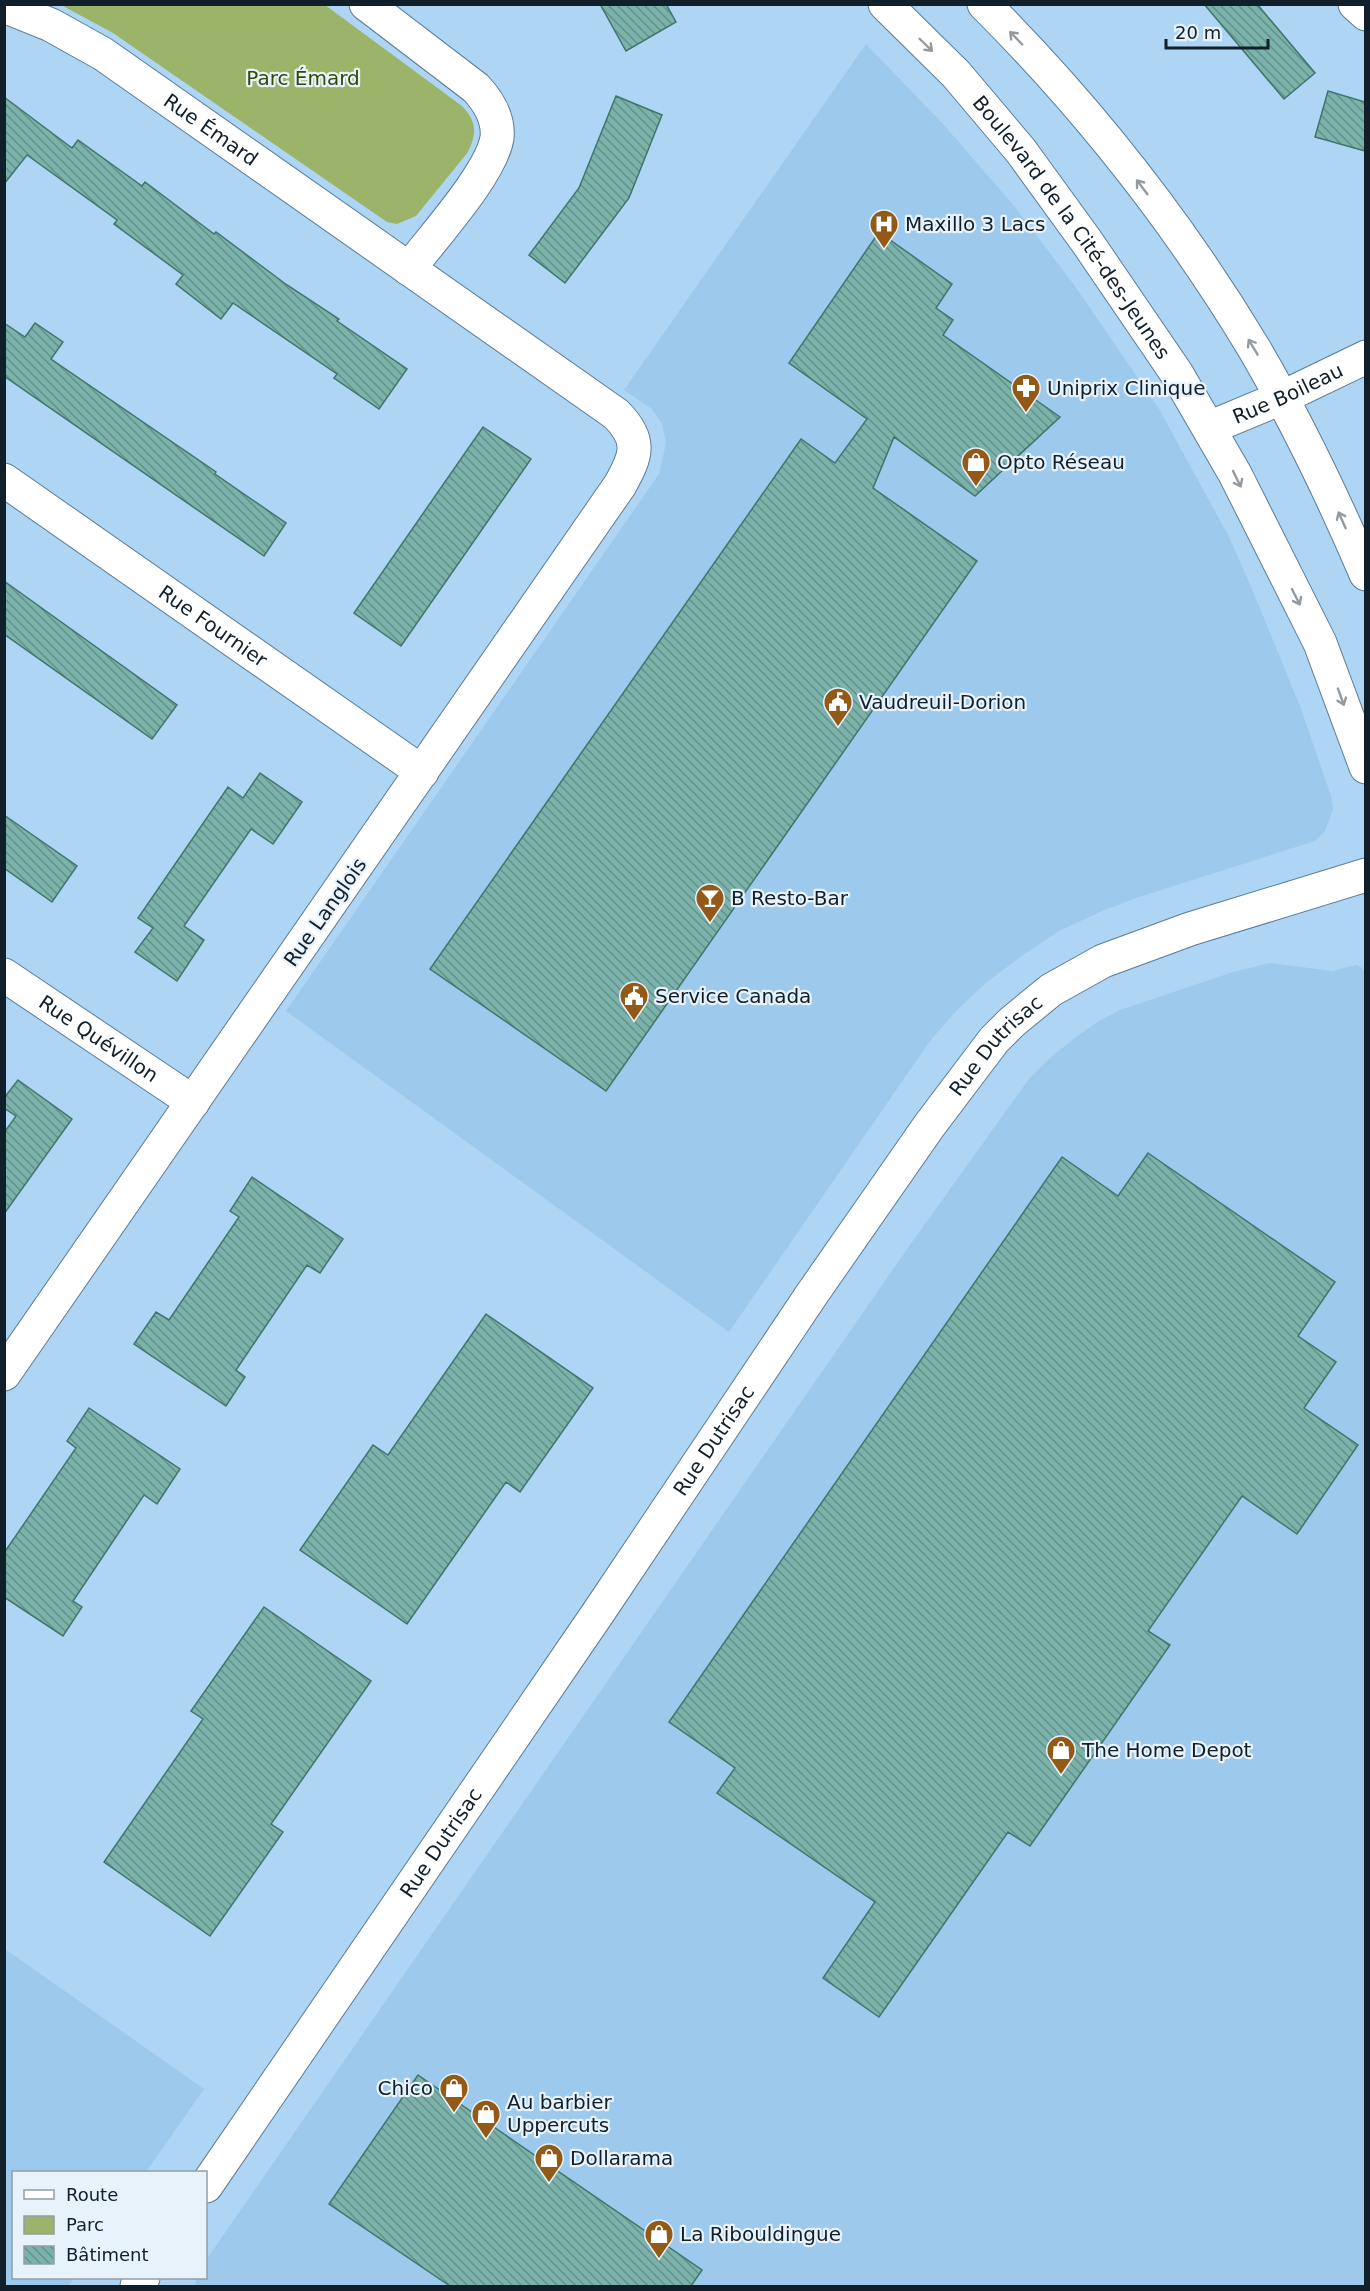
<svg xmlns="http://www.w3.org/2000/svg" width="1370" height="2291" font-family="'DejaVu Sans',sans-serif">
  <style>
    .built { fill: #9cc9ec }
    .green { fill: #9cb36a }
    .building { fill: url(#building-back-hatch); stroke: #40756d; stroke-width: 1.5 }
    .lines { fill: none; stroke-linecap: round; stroke-linejoin: round }
    .street-casing { stroke: #597c98; stroke-width: 35 }
    .secondary-casing { stroke: #597c98; stroke-width: 35 }
    .street { stroke: #fff; stroke-width: 33 }
    .secondary { stroke: #fff; stroke-width: 33 }
    .oneway { stroke: #949aa0 }
    .labels { text-anchor: middle; stroke-width: 4.5; stroke-linejoin: round; paint-order: stroke }
    .park-label { font-size: 20px; fill: #364605; stroke: #e7f2fb }
    .street-label { font-size: 20px; fill: #111f2b; stroke: #e7f2fb }
    .poi-label { font-size: 20px; fill: #111f2b; stroke: #e7f2fb; text-anchor: start }
  </style>
  <defs>
    <pattern id="building-back-hatch" width="6" height="6" patternUnits="userSpaceOnUse" patternTransform="scale(1.5)"><rect width="6" height="6" fill="#7bb2a9"/><path d="M-1 5l2 2M0 0l6 6M5-1l2 2" fill="none" stroke="#63908a"/></pattern>
  </defs>
  <rect width="100%" height="100%" fill="#afd5f4"/>
  <!-- built -->
  <path class="built" d="M 866,44 L 944,125 L 1015,207 L 1077,289 L 1159,409 L 1228,535 L 1252,589 L 1300,706 L 1331,796 L 1333,809 L 1325,831 L 1315,841 L 1136,898 L 1102,911 L 1059,931 L 1023,955 L 987,982 L 957,1010 L 930,1041 L 729,1332 L 286,1011 L 659,474 L 666,443 L 662,424 L 652,409 L 624,390 Z
    M 1270,963 L 1332,971 L 1356,965 L 1361,967 L 1366,973 L 1365,2286 L 195,2286 L 196,2278 L 206,2278 L 206,2260 L 905,1252 L 1029,1079 L 1050,1058 L 1076,1037 L 1099,1021 L 1120,1010 L 1230,973 Z
    M 5,1949 L 204,2089 L 146,2172 L 14,2172 L 14,2278 L 74,2278 L 68,2286 L 5,2286 Z"/>
  <!-- green -->
  <path class="green" d="M 61,5 L 325,5 L 462,106 C 477,122 477,133 468,152 L 416,216 L 397,224 L 387,222 L 113,33 Z"/>
  <!-- building -->
  <path class="building" d="M 600,4 L 666,4 L 676,22 L 626,51 Z
    M 1204,4 L 1257,4 L 1315,73 L 1284,99 Z
    M 1328,91 L 1365,102 L 1365,151 L 1315,137 Z
    M 616,96 L 662,115 L 629,198 L 565,283 L 529,255 L 579,188 Z
    M 4,97 L 72,148 L 78,140 L 142,186 L 145,182 L 214,234 L 216,232 L 287,285 L 339,319 L 337,321 L 407,369 L 379,409 L 334,378 L 337,374 L 233,303 L 221,319 L 176,284 L 183,275 L 114,224 L 117,220 L 27,155 L 4,184 Z
    M 879,232 L 952,284 L 936,308 L 953,320 L 943,335 L 1060,417 L 975,496 L 894,437 L 873,488 L 977,561 L 606,1091 L 430,969 L 801,439 L 835,463 L 867,419 L 789,363 Z
    M 4,323 L 25,337 L 35,323 L 63,342 L 51,359 L 216,472 L 215,474 L 286,523 L 264,556 L 4,376 Z
    M 483,427 L 531,459 L 401,646 L 354,613 Z
    M 4,581 L 177,705 L 152,739 L 4,634 Z
    M 260,773 L 302,802 L 273,844 L 251,829 L 184,926 L 204,940 L 177,981 L 135,952 L 153,928 L 138,918 L 228,787 L 243,798 Z
    M 4,815 L 77,866 L 52,902 L 4,868 Z
    M 18,1080 L 72,1119 L 4,1214 L 4,1133 L 16,1116 L 4,1108 L 4,1098 Z
    M 1148,1153 L 1335,1282 L 1298,1336 L 1336,1362 L 1304,1408 L 1358,1445 L 1297,1534 L 1242,1496 L 1148,1631 L 1170,1645 L 1030,1846 L 1008,1832 L 879,2017 L 823,1978 L 875,1902 L 717,1793 L 735,1768 L 669,1722 L 1062,1157 L 1118,1196 Z
    M 252,1177 L 343,1239 L 320,1273 L 307,1265 L 236,1370 L 245,1377 L 226,1406 L 134,1344 L 156,1312 L 169,1320 L 239,1217 L 230,1211 Z
    M 486,1314 L 593,1388 L 520,1492 L 506,1482 L 407,1624 L 300,1550 L 373,1445 L 388,1455 Z
    M 89,1408 L 180,1469 L 157,1504 L 144,1495 L 73,1601 L 82,1607 L 63,1636 L 4,1597 L 4,1553 L 76,1448 L 67,1441 Z
    M 264,1607 L 371,1681 L 271,1824 L 283,1832 L 210,1936 L 104,1862 L 203,1719 L 191,1711 Z
    M 418,2075 L 702,2270 L 691,2286 L 450,2286 L 329,2204 Z"/>
  <g class="lines">
    <!-- street casing -->
    <g class="street-casing">
      <g id="street">
        <path d="M 366,4 L 476,88 C 488,101 499,119 497,138 C 491,174 432,238 409,269"/>
        <path d="M 1355,4 L 1366,14"/>
        <path id="s1" d="M 4,6 L 51,25 L 103,54 L 616,414 C 642,440 637,455 620,485 L 4,1374"/>
        <path id="s2" d="M 4,480 L 422,772"/>
        <path id="s3" d="M 4,975 L 193,1102"/>
        <path id="s4" d="M 206,2186 L 598,1613 L 812,1294 L 929,1126 L 994,1040 L 1012,1022 L 1051,990 L 1103,961 L 1190,929 L 1366,875"/>
        <path d="M 137,2286 L 143,2278"/>
      </g>
    </g>
    <!-- secondary casing -->
    <g class="secondary-casing">
      <g id="secondary">
        <path id="s5" d="M 885,4 L 956,74 L 1021,151 L 1087,242 L 1177,374 L 1235,474 L 1320,643 L 1366,767"/>
        <path d="M 984,4 C 1087,107 1180,225 1255,350 C 1297,422 1333,497 1366,574"/>
        <path id="s6" d="M 1209,428 L 1281,398 L 1366,357"/>
      </g>
    </g>
    <!-- street -->
    <use href="#street" class="street"/>
    <!-- secondary -->
    <use href="#secondary" class="secondary"/>
  </g>
  <!-- one-way arrows -->
  <defs><path id="oneway-shaft" d="M-6 0H5M1.5-3L5.5 0L1.5 3" fill="none" stroke-width="1.6" stroke-linecap="round" stroke-linejoin="round" transform="scale(1.5)"/></defs>
  <g class="oneway">
    <use href="#oneway-shaft" transform="translate(1016 38) rotate(-134)"/>
    <use href="#oneway-shaft" transform="translate(926 45) rotate(44)"/>
    <use href="#oneway-shaft" transform="translate(1142 187) rotate(-127)"/>
    <use href="#oneway-shaft" transform="translate(1253 347) rotate(-121)"/>
    <use href="#oneway-shaft" transform="translate(1237 479) rotate(64)"/>
    <use href="#oneway-shaft" transform="translate(1342 520) rotate(-114)"/>
    <use href="#oneway-shaft" transform="translate(1296 597) rotate(63)"/>
    <use href="#oneway-shaft" transform="translate(1341 697) rotate(70)"/>
  </g>
  <!-- icons -->
  <defs>
    <g id="hospital-pin" transform="scale(1.5)"><path d="M0 17L-7.5 6A9.5 9.5 0 1 1 7.5 6Z" fill="#935917" stroke="#e7f2fb"/><path d="M-5-5h3v3.5h4V-5h3V5h-3V1.5h-4V5h-3Z" fill="#fff"/></g>
    <g id="pharmacy-pin" transform="scale(1.5)"><path d="M0 17L-7.5 6A9.5 9.5 0 1 1 7.5 6Z" fill="#935917" stroke="#e7f2fb"/><path d="M-2-6h4v4h4v4h-4v4h-4v-4h-4v-4h4Z" fill="#fff"/></g>
    <g id="shop-pin" transform="scale(1.5)"><path d="M0 17L-7.5 6A9.5 9.5 0 1 1 7.5 6Z" fill="#935917" stroke="#e7f2fb"/><path d="M-5-2.5h2.3a2.7 3.5 0 0 1 5.4 0H5L5.5 6h-11ZM-1.5-2.5h3a1.5 2.3 0 0 0-3 0Z" fill="#fff"/></g>
    <g id="civic-pin" transform="scale(1.5)"><path d="M0 17L-7.5 6A9.5 9.5 0 1 1 7.5 6Z" fill="#935917" stroke="#e7f2fb"/><path d="M-.6-6.5H3V-4.5H.6V-3L4-1V1h2V6H-6V1h2V-1L-.6-3ZM-1.2 2.5V6h2.4V2.5Z" fill="#fff"/></g>
    <g id="bar-pin" transform="scale(1.5)"><path d="M0 17L-7.5 6A9.5 9.5 0 1 1 7.5 6Z" fill="#935917" stroke="#e7f2fb"/><path d="M-6-5H6L.8 .8V4.5H3.5V6h-7V4.5H-.8V.8Z" fill="#fff"/></g>
  </defs>
  <g fill-rule="evenodd">
    <use href="#hospital-pin" x="884" y="224"/>
    <use href="#pharmacy-pin" x="1026" y="388"/>
    <use href="#shop-pin" x="976" y="462"/>
    <use href="#civic-pin" x="838" y="702"/>
    <use href="#bar-pin" x="710" y="898"/>
    <use href="#civic-pin" x="634" y="996"/>
    <use href="#shop-pin" x="1061" y="1750"/>
    <use href="#shop-pin" x="454" y="2088"/>
    <use href="#shop-pin" x="486" y="2114"/>
    <use href="#shop-pin" x="549" y="2158"/>
    <use href="#shop-pin" x="659" y="2234"/>
  </g>
  <g class="labels">
    <!-- park labels -->
    <g class="park-label">
      <text x="303" y="85">Parc Émard</text>
    </g>
    <!-- street labels -->
    <g class="street-label">
      <text dy="7" stroke="none"><textPath href="#s1" startOffset="242">Rue Émard</textPath></text>
      <text dy="7" stroke="none"><textPath href="#s5" startOffset="292">Boulevard de la Cité-des-Jeunes</textPath></text>
      <text dy="7" stroke="none"><textPath href="#s6" startOffset="86">Rue Boileau</textPath></text>
      <text dy="7" stroke="none"><textPath href="#s2" startOffset="255">Rue Fournier</textPath></text>
      <text transform="translate(325 912) rotate(-55)" y="7">Rue Langlois</text>
      <text dy="7" stroke="none"><textPath href="#s3" startOffset="114">Rue Quévillon</textPath></text>
      <text dy="7" stroke="none"><textPath href="#s4" startOffset="1388">Rue Dutrisac</textPath></text>
      <text dy="7" stroke="none"><textPath href="#s4" startOffset="902">Rue Dutrisac</textPath></text>
      <text dy="7" stroke="none"><textPath href="#s4" startOffset="416">Rue Dutrisac</textPath></text>
    </g>
    <!-- poi labels -->
    <g class="poi-label">
      <text x="905" y="231">Maxillo 3 Lacs</text>
      <text x="1047" y="395">Uniprix Clinique</text>
      <text x="997" y="469">Opto Réseau</text>
      <text x="859" y="709">Vaudreuil-Dorion</text>
      <text x="731" y="905">B Resto-Bar</text>
      <text x="655" y="1003">Service Canada</text>
      <text x="1082" y="1757">The Home Depot</text>
      <text x="433" y="2095" text-anchor="end">Chico</text>
      <text x="507" y="2109">Au barbier<tspan x="507" dy="23">Uppercuts</tspan></text>
      <text x="570" y="2165">Dollarama</text>
      <text x="680" y="2241">La Ribouldingue</text>
    </g>
  </g>
  <!-- border -->
  <rect width="1370" height="2291" fill="none" stroke="#111f2b" stroke-width="12"/>
  <!-- legend -->
  <rect x="12" y="2171" width="195" height="108" fill="#e7f2fb" stroke="#919ea8" stroke-width="1.5"/>
  <rect x="24" y="2190" width="30" height="9" fill="#ffffff" stroke="#919ea8" stroke-width="1.5"/>
  <text x="66" y="2201" font-size="18" fill="#111f2b">Route</text>
  <rect x="24" y="2216" width="30" height="18" fill="#9cb36a" stroke="#919ea8" stroke-width="1.5"/>
  <text x="66" y="2231" font-size="18" fill="#111f2b">Parc</text>
  <rect x="24" y="2246" width="30" height="18" fill="url(#building-back-hatch)" stroke="#919ea8" stroke-width="1.5"/>
  <text x="66" y="2261" font-size="18" fill="#111f2b">Bâtiment</text>
  <!-- scale -->
  <path d="M1166 39v9h102v-9" fill="none" stroke="#111f2b" stroke-width="3"/>
  <text x="1175" y="39" font-size="18" fill="#111f2b" stroke="#e7f2fb" stroke-width="4.5" paint-order="stroke">20 m</text>
</svg>
